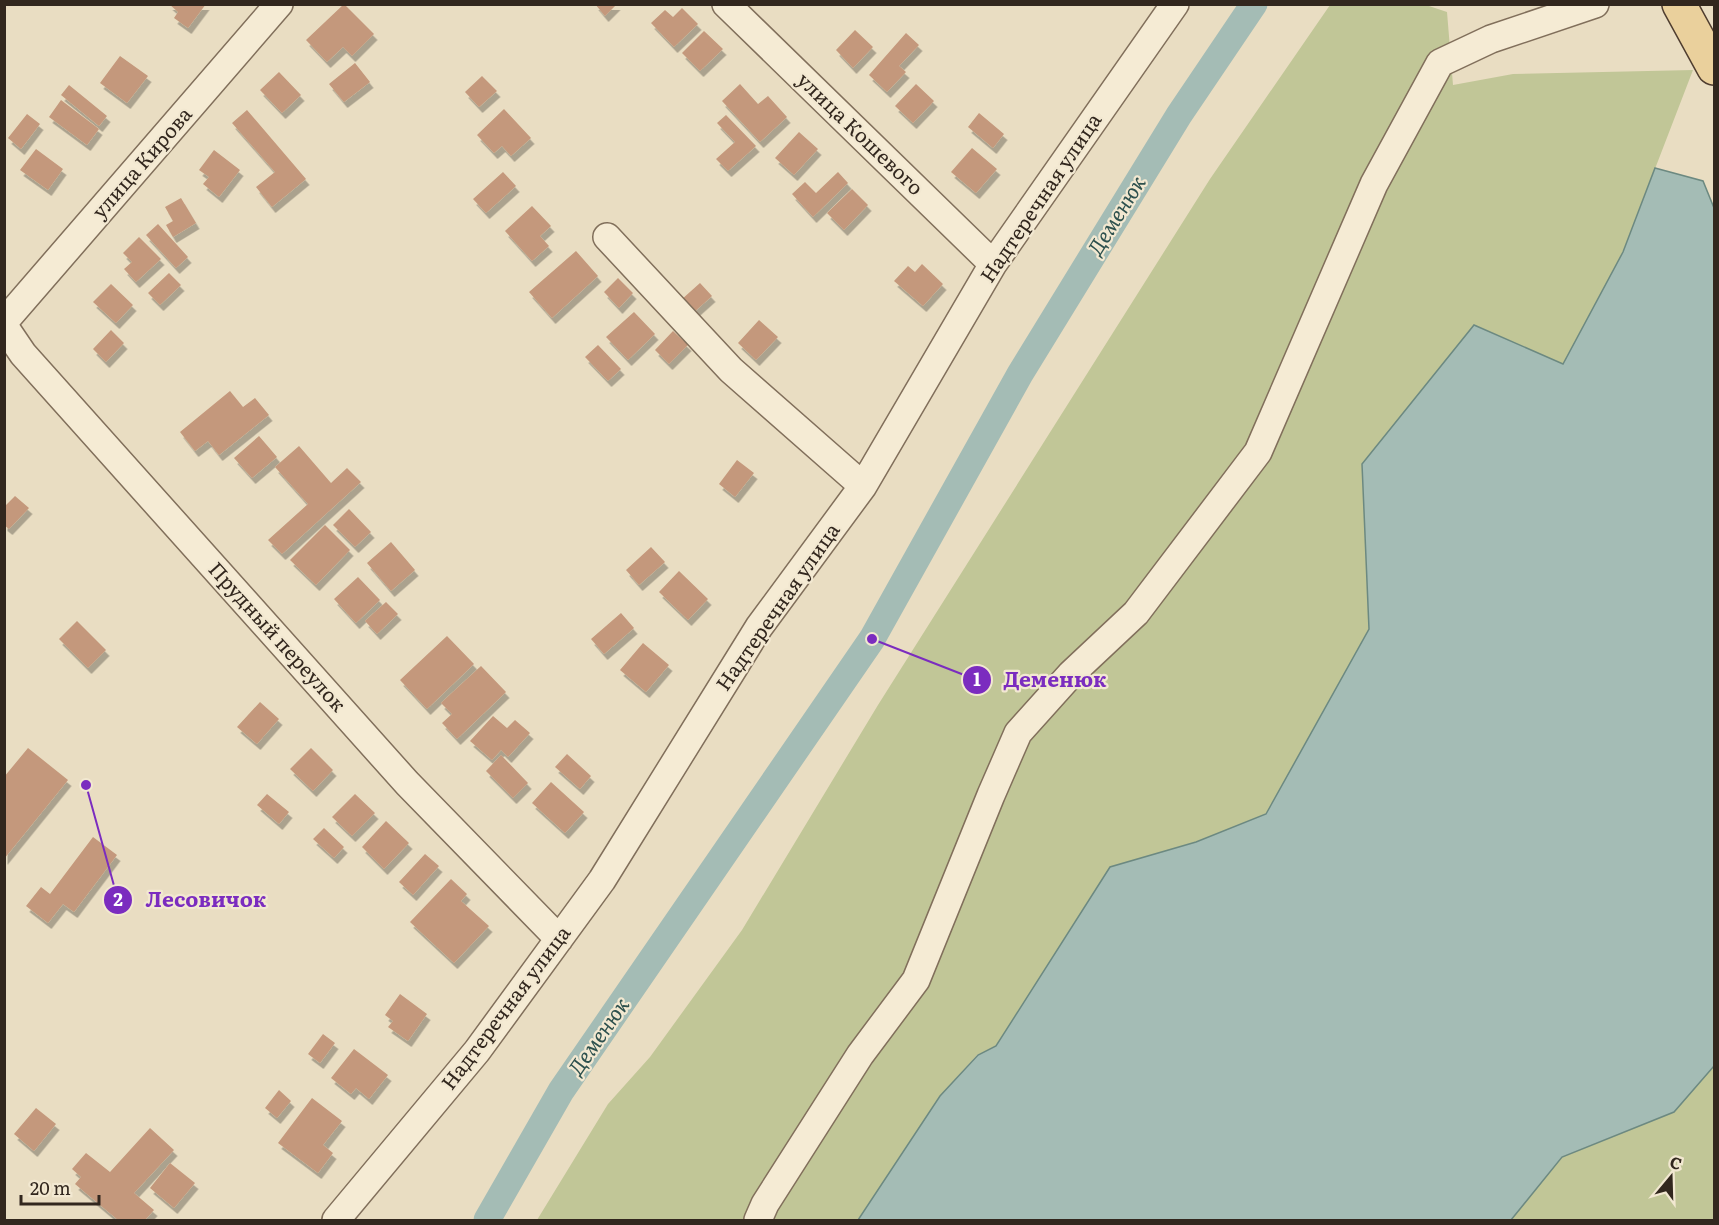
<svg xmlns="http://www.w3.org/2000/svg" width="1719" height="1225" font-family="Literata,serif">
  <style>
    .green { fill: #c1c697 }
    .water { fill: #a4bcb5; stroke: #6c8981; stroke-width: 1.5 }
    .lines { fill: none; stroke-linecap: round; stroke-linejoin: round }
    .canal { stroke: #a4bcb5; stroke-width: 27 }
    .building { fill: #c4987b; filter: url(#shadow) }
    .minor-casing { stroke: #816f5b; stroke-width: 30 }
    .major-casing { stroke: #4f3d2f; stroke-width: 36 }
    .minor { stroke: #f5ebd4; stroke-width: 27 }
    .major { stroke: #ead09c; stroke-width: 33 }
    .labels { text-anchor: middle; stroke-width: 4.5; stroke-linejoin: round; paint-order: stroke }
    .street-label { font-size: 20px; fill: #32271e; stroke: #f2e8d1 }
    .water-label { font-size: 21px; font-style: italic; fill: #2e514e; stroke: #f2e8d1 }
    .leader { fill: none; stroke: #7b2cbf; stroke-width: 2 }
    .callout-dot { fill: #7b2cbf; stroke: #f2e8d1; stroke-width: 2 }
    .mark-label { font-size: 18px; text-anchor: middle; font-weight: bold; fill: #fff }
    .callout-label { font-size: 21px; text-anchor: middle; font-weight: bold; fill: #7b2cbf; stroke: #f2e8d1; stroke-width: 4.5; stroke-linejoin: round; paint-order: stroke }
  </style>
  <defs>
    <filter id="shadow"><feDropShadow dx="3.5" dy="6" stdDeviation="0" flood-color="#0004"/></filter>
  </defs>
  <rect width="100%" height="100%" fill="#e9ddc2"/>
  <!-- green -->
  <path class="green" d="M 1330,5 L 1426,5 L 1447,12 L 1453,85 L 1513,74 L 1693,70 L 1623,252 L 1563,364 L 1362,464 L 1369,629 L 1266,814 L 1196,842 L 1110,867 L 996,1046 L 977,1055 L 940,1096 L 858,1220 L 537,1220 L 608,1104 L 650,1057 L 742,930 L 878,705 L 1210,179 Z
    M 1714,1066 L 1714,1220 L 1511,1220 L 1562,1157 L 1674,1112 Z"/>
  <!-- water -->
  <path class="water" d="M 1655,168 L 1703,181 L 1714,208 L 1714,1066 L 1674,1112 L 1562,1157 L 1511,1220 L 858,1220 L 940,1096 L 978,1055 L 996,1046 L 1110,867 L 1196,842 L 1266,814 L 1369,629 L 1362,464 L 1474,325 L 1563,364 L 1623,252 Z"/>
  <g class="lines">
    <!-- canal -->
    <path class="canal" d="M 487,1220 L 561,1091 L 872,639 L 1020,374 L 1179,115 L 1254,4"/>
  </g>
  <!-- building -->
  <path class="building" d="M 169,4 L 206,4 L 188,28 L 174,18 L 178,12 Z
    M 344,4 L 374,34 L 352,56 L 343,47 L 327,62 L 306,40 Z
    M 595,4 L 617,4 L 605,16 Z
    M 682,8 L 698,24 L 674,47 L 651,23 L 665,10 L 673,17 Z
    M 855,30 L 873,47 L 853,68 L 836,50 Z
    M 704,31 L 723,49 L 700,71 L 682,53 Z
    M 906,33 L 919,45 L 899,66 L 906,72 L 887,92 L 869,75 Z
    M 120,56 L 148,76 L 127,103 L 100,83 Z
    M 355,63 L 370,82 L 344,102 L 329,84 Z
    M 279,72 L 301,95 L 282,113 L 260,90 Z
    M 482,76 L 497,91 L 479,107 L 465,92 Z
    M 740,84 L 758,104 L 768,96 L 787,117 L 760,142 L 722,101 Z
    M 916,84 L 934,101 L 913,123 L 895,106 Z
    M 69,85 L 107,116 L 99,126 L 61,95 Z
    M 61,100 L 99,129 L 87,145 L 49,117 Z
    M 504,109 L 531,138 L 511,156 L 502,146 L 494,153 L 477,135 Z
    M 247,110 L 306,179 L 272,207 L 256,187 L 275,172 L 232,123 Z
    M 979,113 L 1004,134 L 993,148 L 968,127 Z
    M 27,114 L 40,124 L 21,149 L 8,138 Z
    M 726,115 L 756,146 L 728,171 L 716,159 L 735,142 L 717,123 Z
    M 799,132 L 818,149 L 794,175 L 775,158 Z
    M 972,148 L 997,169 L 976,193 L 951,172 Z
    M 36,149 L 63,169 L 48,190 L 20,170 Z
    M 214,150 L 240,170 L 219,197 L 203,184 L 209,177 L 199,170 Z
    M 503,172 L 516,186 L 486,213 L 473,199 Z
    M 838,172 L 848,183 L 813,217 L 792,194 L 805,182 L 816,193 Z
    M 852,189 L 868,205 L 844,230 L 827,213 Z
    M 181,198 L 196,223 L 173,237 L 166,225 L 173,221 L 165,207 Z
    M 532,206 L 551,226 L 540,236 L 549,246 L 532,261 L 505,231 Z
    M 158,224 L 188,257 L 176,268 L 146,235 Z
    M 139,237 L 161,259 L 136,282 L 124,269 L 132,262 L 123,253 Z
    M 576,251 L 598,276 L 552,318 L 529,292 Z
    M 922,264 L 943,284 L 923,306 L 894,281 L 908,266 L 915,272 Z
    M 169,273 L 181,285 L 160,305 L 148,293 Z
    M 618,278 L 633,293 L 619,308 L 604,292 Z
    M 700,283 L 712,296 L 693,313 L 681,300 Z
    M 111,284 L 133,305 L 116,323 L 93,302 Z
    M 634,312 L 655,334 L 628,360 L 606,337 Z
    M 759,320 L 778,337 L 756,360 L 738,343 Z
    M 111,330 L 124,343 L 106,362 L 93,349 Z
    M 673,331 L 688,345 L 669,364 L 655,350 Z
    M 598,345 L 621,369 L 608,381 L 585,357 Z
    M 230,391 L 243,407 L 255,398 L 269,415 L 219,455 L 208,441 L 195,451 L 180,432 Z
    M 259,436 L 277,457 L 252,478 L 234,458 Z
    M 299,446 L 331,483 L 347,468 L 361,482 L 282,554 L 268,540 L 308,504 L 275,467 Z
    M 737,460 L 754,473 L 735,497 L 719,484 Z
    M 15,496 L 29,508 L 9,529 L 4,525 L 4,507 Z
    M 349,509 L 371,532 L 355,547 L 333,525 Z
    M 325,525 L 350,550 L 316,585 L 290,560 Z
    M 391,542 L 415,570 L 391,591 L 367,563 Z
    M 651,547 L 665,562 L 639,585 L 626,570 Z
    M 679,571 L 708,599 L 688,620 L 659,592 Z
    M 358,577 L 380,600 L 356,623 L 334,599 Z
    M 386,602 L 398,614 L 377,634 L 365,621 Z
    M 621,613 L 634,628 L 604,654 L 591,639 Z
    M 77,621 L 106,650 L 88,668 L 59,639 Z
    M 447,636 L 474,664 L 427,709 L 400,680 Z
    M 643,643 L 669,665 L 646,692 L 620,670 Z
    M 481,666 L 506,692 L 457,739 L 442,723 L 452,714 L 441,703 Z
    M 260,702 L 279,719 L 257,744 L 237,727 Z
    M 493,716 L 507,728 L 515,720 L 530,733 L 508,757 L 501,750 L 492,760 L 470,741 Z
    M 28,748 L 68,780 L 4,859 L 4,777 Z
    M 311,748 L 333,770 L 313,791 L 290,769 Z
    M 567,754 L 591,776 L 580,789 L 555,767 Z
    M 501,755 L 528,783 L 513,798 L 486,771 Z
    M 551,782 L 584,812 L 565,833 L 532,803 Z
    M 267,794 L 289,812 L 279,824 L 257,805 Z
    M 355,794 L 375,813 L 352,836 L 332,817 Z
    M 386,821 L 409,843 L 384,869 L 362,847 Z
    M 324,828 L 344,847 L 334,858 L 313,839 Z
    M 93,837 L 117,855 L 74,912 L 63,904 L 48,923 L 26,906 L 41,887 L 50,894 Z
    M 425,854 L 439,866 L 413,895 L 399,882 Z
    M 451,879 L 467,894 L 461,901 L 489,926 L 454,963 L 410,922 Z
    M 400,994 L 427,1014 L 408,1041 L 388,1027 L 393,1021 L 385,1015 Z
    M 323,1034 L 335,1043 L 320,1063 L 308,1054 Z
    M 354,1049 L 388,1075 L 369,1099 L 356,1088 L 351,1094 L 331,1078 Z
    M 279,1090 L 291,1101 L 277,1118 L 265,1108 Z
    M 312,1098 L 342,1121 L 323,1145 L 333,1153 L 318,1173 L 278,1143 Z
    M 36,1108 L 56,1124 L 34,1151 L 14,1134 Z
    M 150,1128 L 174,1150 L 134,1193 L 154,1210 L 145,1220 L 118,1220 L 75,1184 L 81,1177 L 72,1169 L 86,1153 L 110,1172 Z
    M 170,1163 L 195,1183 L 174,1208 L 150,1188 Z"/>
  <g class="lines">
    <!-- minor casing -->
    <g class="minor-casing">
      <path id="minor" d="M 726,4 L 993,264
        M 607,237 L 731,370 L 863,486
        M 4,322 L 279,4
        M 4,326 L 23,354 L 407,783 L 559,939
        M 336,1220 L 477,1051 L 602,880 L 759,627 L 863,486 L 993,264 L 1175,4
        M 758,1220 L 765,1204 L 860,1055 L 916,980 L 991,795 L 1018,733 L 1071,674 L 1136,613 L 1258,452 L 1374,184 L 1440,63 L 1491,39 L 1595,4"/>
    </g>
    <!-- major casing -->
    <g class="major-casing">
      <path id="major" d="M 1679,4 L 1714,68"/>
    </g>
    <!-- minor -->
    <use href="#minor" class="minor"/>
    <!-- major -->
    <use href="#major" class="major"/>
  </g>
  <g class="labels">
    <!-- street labels -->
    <g class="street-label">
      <text transform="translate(860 134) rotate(44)" y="7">улица Кошевого</text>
      <text transform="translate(142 163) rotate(-49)" y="7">улица Кирова</text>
      <text transform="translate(1041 198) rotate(-56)" y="7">Надтеречная улица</text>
      <text transform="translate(778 607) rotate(-55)" y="7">Надтеречная улица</text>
      <text transform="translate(277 637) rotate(48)" y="7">Прудный переулок</text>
      <text transform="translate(506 1008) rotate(-53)" y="7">Надтеречная улица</text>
    </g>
    <!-- water labels -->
    <g class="water-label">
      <text transform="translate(1117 216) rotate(-58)" y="7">Деменюк</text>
      <text transform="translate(599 1037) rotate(-55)" y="7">Деменюк</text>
    </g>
  </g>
  <!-- callouts -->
  <path class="leader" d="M872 639L977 680M86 785L118 900"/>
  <g class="callout-dot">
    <circle cx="872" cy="639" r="6"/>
    <circle cx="86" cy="785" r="6"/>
    <circle cx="977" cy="680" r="15"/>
    <circle cx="118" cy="900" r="15"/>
  </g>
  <g class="mark-label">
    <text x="977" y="686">1</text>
    <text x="118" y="906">2</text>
  </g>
  <g class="callout-label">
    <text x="1055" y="687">Деменюк</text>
    <text x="206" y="907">Лесовичок</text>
  </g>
  <!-- border -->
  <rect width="1719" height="1225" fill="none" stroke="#32271e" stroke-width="12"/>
  <!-- north arrow -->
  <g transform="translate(1671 1177) rotate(19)" stroke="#f2e8d1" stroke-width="4.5" paint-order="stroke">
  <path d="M0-4.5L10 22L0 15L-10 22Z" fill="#32271e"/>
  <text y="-9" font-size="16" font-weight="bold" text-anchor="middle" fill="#32271e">С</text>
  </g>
  <!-- scale -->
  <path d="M21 1195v9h78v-9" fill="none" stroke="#32271e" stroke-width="3"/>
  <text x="30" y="1195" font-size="18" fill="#32271e" stroke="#f2e8d1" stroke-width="4.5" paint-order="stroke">20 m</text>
</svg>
